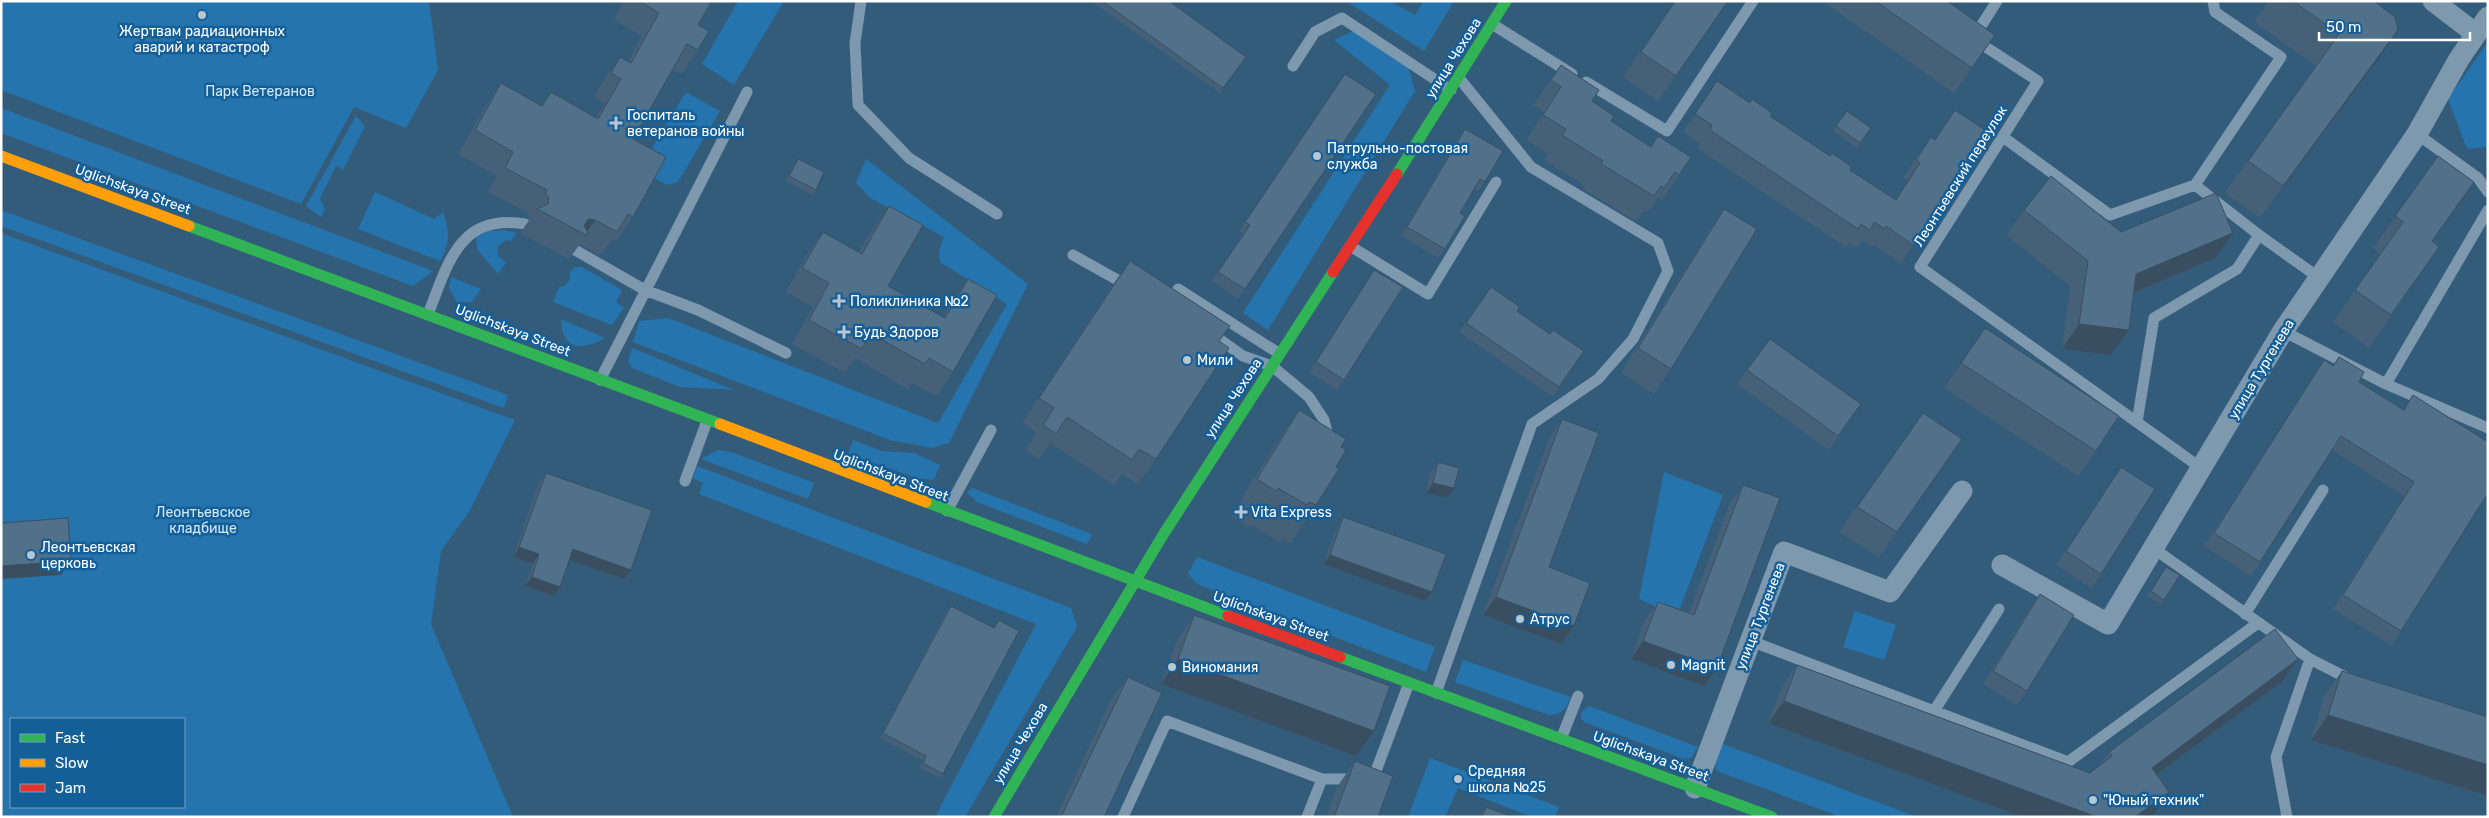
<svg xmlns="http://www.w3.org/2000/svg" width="2489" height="818" font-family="Rubik,sans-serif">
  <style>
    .green { fill: #2674ae; fill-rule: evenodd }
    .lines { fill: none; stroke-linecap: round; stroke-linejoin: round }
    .lane { stroke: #7e98ad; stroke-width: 11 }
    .street { stroke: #7e98ad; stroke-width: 21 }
    .fast { stroke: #30b455; stroke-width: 11 }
    .slow { stroke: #ff9f0a; stroke-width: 11 }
    .jam { stroke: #e5322d; stroke-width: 11 }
    .wall { fill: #466177 }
    .shaded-wall { fill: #394f61 }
    .building { fill: #51718a; stroke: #394f61 }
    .poi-dot { fill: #b8c6d1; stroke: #155f99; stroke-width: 2 }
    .labels { text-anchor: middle; stroke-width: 5; stroke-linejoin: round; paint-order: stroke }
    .poi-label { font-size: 14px; fill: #fff; stroke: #155f99; text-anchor: start }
    .street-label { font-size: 14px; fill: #fff; stroke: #155f99 }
    .park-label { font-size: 14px; fill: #d1eafd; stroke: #155f99 }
  </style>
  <rect width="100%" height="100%" fill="#335c7b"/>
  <!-- green -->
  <path class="green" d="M 1,1 L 429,1 L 438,70 L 406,128 L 354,107 L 301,204 L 1,90 Z
    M 738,1 L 784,1 L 734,85 L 702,64 Z
    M 1346,1 L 1390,1 L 1415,15 L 1424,1 L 1454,1 L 1424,51 Z
    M 1354,31 L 1408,66 L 1415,91 L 1268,330 L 1243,313 L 1390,85 L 1334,40 Z
    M 2488,42 L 2488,147 L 2467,149 L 2448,99 Z
    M 686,92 L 720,111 L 678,182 L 667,185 L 651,176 L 648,155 Z
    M 1,108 L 433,271 L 413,286 L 1,133 Z
    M 356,116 L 365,126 L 343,170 L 336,166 L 320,198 L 325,210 L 321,217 L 306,206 Z
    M 866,159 L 1028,284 L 949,443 L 932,448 L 890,440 L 633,342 L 639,321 L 668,318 L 938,423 L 1007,304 L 940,262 L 939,251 L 944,237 L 870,198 L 856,183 Z
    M 375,192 L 434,219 L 443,212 C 450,231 450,244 440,261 L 358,229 Z
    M 1,210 L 508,395 L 504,408 L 1,226 Z
    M 504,230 L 517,233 L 511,241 L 506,240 L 498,246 L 498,256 L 506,263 L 498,274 L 477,249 L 476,237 L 489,231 Z
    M 1,233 L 515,420 L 469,512 L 441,551 L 431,624 L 513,817 L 1,817 ZM 11,719 L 184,719 L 184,807 L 11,807 Z
    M 574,267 L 582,267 L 622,290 L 616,302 L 624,308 L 612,325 L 553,302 L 559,287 L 564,286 L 570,280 L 570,273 Z
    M 451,277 L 481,289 L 472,302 L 457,302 L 449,288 Z
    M 561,319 L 605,338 C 582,351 561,350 561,319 Z
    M 632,348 L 734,390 L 680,387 L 632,368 L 628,362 Z
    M 853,440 L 882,451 L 914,453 L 940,465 L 934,480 L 917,478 L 848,454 Z
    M 718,450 L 731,452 L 814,483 L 808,499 L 701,459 Z
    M 697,466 L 1071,608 L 1077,627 L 965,817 L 935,817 L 1036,624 L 699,494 L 703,483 L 693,478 Z
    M 1664,472 L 1723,495 L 1677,616 L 1639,599 Z
    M 972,488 L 1092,534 L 1087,544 L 977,502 L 967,492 Z
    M 1197,557 L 1435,647 L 1426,672 L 1197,584 L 1188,574 Z
    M 1855,611 L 1896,625 L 1884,660 L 1843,647 Z
    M 1463,660 L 1571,697 C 1567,708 1561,715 1549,715 L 1455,682 Z
    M 1589,706 L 1698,747 L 1691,758 L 1684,759 L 1584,722 L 1581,718 L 1581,712 Z
    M 1723,744 L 1917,817 L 1841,817 L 1717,771 C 1713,760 1715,752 1723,744 Z
    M 1430,758 L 1559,807 L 1555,817 L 1532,817 L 1458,788 L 1445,817 L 1408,817 Z"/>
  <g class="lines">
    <!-- lane -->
    <path class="lane" d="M 861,1 L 855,43 L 858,105 L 909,158 L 997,214
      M 1492,24 L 1572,74
      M 1974,37 L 1997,1
      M 1975,40 L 2038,81 L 1920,267 L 2201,468
      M 1293,66 L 1315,32 L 1342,18 L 1451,90
      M 1586,82 L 1667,131 L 1753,1
      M 2417,134 L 2478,178 L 2488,192
      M 2003,137 L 2110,215 L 2195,185 L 2259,235
      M 2195,185 L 2281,57 L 2215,12 L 2213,1
      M 2488,210 L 2386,384 L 2488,428
      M 1350,246 L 1428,294 L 1496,182
      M 575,250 L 645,290 L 698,310 L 786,353
      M 1073,255 L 1130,287
      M 1178,289 L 1280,354
      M 428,314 C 448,265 458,213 525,224
      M 2283,331 L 2386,384
      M 1209,332 L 1243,356 L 1272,366 L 1309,397 L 1324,420 L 1329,440
      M 600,380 L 747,92
      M 2137,422 L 2154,318 L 2237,269 L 2259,235 L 2318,277
      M 685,481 L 707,421
      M 947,511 L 991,430
      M 2153,548 L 2310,659 L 2276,757 L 2287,817
      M 2245,614 L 2323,490
      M 1751,641 L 2068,762 L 2258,623
      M 2310,659 L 2353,681
      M 1436,693 L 1532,424 L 1598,379 L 1633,339 L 1668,271 L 1658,243 L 1531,167 L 1459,78
      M 1934,711 L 1999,609
      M 1561,739 L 1578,696
      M 1123,817 L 1167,721 L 1322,779
      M 1307,817 L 1322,779 L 1373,779 L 1409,683"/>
    <!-- street -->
    <path class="street" d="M 2433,1 L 2476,34
      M 2002,565 L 2108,624 L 2283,331 L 2417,134 L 2459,59 L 2488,17
      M 1695,788 L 1784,552 L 1890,592 L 1962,491"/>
    <!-- fast -->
    <path class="fast" d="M 1397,174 L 1506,1
      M 189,226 L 720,424
      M 926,502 L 1228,616
      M 1340,657 L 1772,817
      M 994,817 L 1163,535 L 1333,272"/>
    <!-- slow -->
    <path class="slow" d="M 1,156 L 189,226
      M 720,424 L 926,502"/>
    <!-- jam -->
    <path class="jam" d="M 1333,272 L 1397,174
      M 1228,616 L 1340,657"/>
  </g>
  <!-- wall -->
  <path class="wall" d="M 624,1 L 712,1 L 698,25 L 698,50 L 681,74 L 672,69 L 633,139 L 633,217 L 616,241 L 612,239 L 600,256 L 580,244 L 569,259 L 520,233 L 530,219 L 528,217 L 530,214 L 488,192 L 497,176 L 458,154 L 485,107 L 501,83 L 541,106 L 551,92 L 596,117 L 605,103 L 594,97 L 603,81 L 620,57 L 628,61 L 642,36 L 614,20 Z
    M 1091,1 L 1169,1 L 1246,57 L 1220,93 Z
    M 1675,1 L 1728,1 L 1658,101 L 1623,77 Z
    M 1822,1 L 1947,1 L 1995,35 L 1954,93 Z
    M 2269,1 L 2374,1 L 2376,62 L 2260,218 L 2225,193 L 2316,66 L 2254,22 Z
    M 1561,65 L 1592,101 L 1611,121 L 1650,147 L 1658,136 L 1679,175 L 1662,200 L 1658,197 L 1647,213 L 1644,211 L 1636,221 L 1583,189 L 1585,186 L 1544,160 L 1548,154 L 1526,140 L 1544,112 L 1533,105 Z
    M 1345,74 L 1376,94 L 1238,299 L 1212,281 L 1243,234 L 1239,231 Z
    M 1717,81 L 1895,200 L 1908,181 L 1903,178 L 1918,155 L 1931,137 L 1935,140 L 1955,110 L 1990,136 L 1901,263 L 1874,245 L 1872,247 L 1862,241 L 1857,248 L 1849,243 L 1846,247 L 1697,148 L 1700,144 L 1683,132 Z
    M 1847,111 L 1871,128 L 1857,148 L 1833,130 Z
    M 1465,129 L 1485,182 L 1478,191 L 1474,189 L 1460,213 L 1445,249 L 1438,258 L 1401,236 L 1458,138 Z
    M 2438,156 L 2432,241 L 2439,247 L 2369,348 L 2333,322 L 2381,254 L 2373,248 Z
    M 798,159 L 816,190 L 812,195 L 786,181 L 794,164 Z
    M 2488,159 L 2488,165 L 2485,163 Z
    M 889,206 L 888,286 L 943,317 L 951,303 L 968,279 L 953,372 L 936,396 L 912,383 L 908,389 L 855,358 L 845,373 L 792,344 L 813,307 L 786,292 L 806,256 L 823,232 L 859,252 L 872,230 Z
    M 1724,209 L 1671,369 L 1654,394 L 1621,373 L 1707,234 Z
    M 2024,210 L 2121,232 L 2215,258 L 2134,293 L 2111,355 L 2062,349 L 2070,286 L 2006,235 Z
    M 1130,261 L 1219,341 L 1156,459 L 1138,484 L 1122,474 L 1114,485 L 1050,443 L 1039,459 L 1025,450 L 1037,433 L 1022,423 L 1112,286 Z
    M 1374,270 L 1344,380 L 1337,390 L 1309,372 Z
    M 1491,287 L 1517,311 L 1550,334 L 1584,351 L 1553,397 L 1459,332 Z
    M 1985,328 L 2096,451 L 2078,476 L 1944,388 Z
    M 1770,339 L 1861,404 L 1829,450 L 1737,384 Z
    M 2324,360 L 2403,410 L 2413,395 L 2488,442 L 2401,631 L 2391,645 L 2333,609 L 2404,496 L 2332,450 L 2251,576 L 2204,546 Z
    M 1299,410 L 1341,447 L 1336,467 L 1316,505 L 1290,543 L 1283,539 L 1281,543 L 1252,525 L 1250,528 L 1231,516 L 1273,448 Z
    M 1923,413 L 1962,439 L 1879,557 L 1839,532 Z
    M 1562,419 L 1549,567 L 1574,626 L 1561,644 L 1483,615 L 1550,437 Z
    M 1438,462 L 1454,488 L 1447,498 L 1426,493 L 1431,472 Z
    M 2121,467 L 2101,574 L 2091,588 L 2056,565 Z
    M 546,473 L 624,579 L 569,560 L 560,587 L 553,596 L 525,586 L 533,564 L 513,557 L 539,482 Z
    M 1743,485 L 1717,668 L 1704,686 L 1631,659 L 1645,620 L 1658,602 L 1689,613 L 1730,503 Z
    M 1343,517 L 1425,601 L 1323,564 L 1337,527 Z
    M 2166,567 L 2180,575 L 2161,604 L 2147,596 Z
    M 2040,594 L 2027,691 L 2017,705 L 1983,684 L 2030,608 Z
    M 951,606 L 994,628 L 999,620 L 943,774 L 940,778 L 920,768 L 923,761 L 880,738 L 947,610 Z
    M 1194,615 L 1356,756 L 1161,684 L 1177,640 Z
    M 2298,659 L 2283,681 L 2157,775 L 2154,814 L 2149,817 L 2022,817 L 1768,723 L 1782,687 L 1797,665 L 2090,773 L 2100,765 L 2109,752 Z
    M 2342,671 L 2488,717 L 2488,796 L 2311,740 L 2324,696 Z
    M 1128,677 L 1104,817 L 1056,817 L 1110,702 Z
    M 1355,761 L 1378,817 L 1326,817 L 1337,787 Z
    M 1486,807 L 1513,817 L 1479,817 Z"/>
  <!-- shaded-wall -->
  <path class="shaded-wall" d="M 2398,30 L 2376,62 L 2260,218 L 2283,186 Z
    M 588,219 L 595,220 L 585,235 L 580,232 Z
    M 2233,233 L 2215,258 L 2119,299 L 2136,274 Z
    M 2079,324 L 2129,330 L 2111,355 L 2062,349 Z
    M 1433,483 L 1454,488 L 1447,498 L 1426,493 Z
    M 519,547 L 539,554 L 533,564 L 513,557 Z
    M 573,549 L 631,570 L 624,579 L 566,559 Z
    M 1330,555 L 1432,592 L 1425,601 L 1323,564 Z
    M 71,561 L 61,575 L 1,579 L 1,566 Z
    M 532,577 L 560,587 L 553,596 L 525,586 Z
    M 1496,597 L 1574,626 L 1561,644 L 1483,615 Z
    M 1643,641 L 1717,668 L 1704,686 L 1631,659 Z
    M 1178,659 L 1374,731 L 1356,756 L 1161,684 Z
    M 2298,659 L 2283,681 L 2136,790 L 2152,768 Z
    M 1784,701 L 2097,817 L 2022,817 L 1768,723 Z
    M 2328,715 L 2488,765 L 2488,796 L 2311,740 Z
    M 2169,792 L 2154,814 L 2149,817 L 2135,817 Z"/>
  <!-- building -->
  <path class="building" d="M 639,1 L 712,1 L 698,25 L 709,31 L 698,50 L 687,44 L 633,139 L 666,157 L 633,217 L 628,214 L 617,232 L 595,220 L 588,219 L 584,226 L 588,232 L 586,235 L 537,209 L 548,204 L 549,197 L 545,194 L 547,190 L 505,168 L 513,152 L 475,130 L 501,83 L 542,106 L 551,92 L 598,119 L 621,79 L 611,73 L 620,57 L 631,63 L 659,13 Z
    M 1102,1 L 1169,1 L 1246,57 L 1223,88 Z
    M 1675,1 L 1728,1 L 1676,76 L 1641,52 Z
    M 1875,1 L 1947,1 L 1995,35 L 1972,68 Z
    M 2293,1 L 2374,1 L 2395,17 L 2398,30 L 2283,186 L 2248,161 L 2339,34 Z
    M 1561,65 L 1599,90 L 1592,101 L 1614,116 L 1611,121 L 1651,147 L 1658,136 L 1691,157 L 1679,175 L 1675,172 L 1664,188 L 1661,186 L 1654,196 L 1601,164 L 1603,161 L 1562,135 L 1566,129 L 1543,115 L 1561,87 L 1551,80 Z
    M 1345,74 L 1376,94 L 1245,289 L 1218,272 L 1250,225 L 1245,222 Z
    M 1717,81 L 1750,103 L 1752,99 L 1772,113 L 1770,116 L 1830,156 L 1832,153 L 1852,167 L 1850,170 L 1896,200 L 1920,163 L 1916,160 L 1931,137 L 1935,140 L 1955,110 L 1988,132 L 1990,136 L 1913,245 L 1886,226 L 1885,229 L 1874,222 L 1870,230 L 1861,224 L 1858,229 L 1710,130 L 1712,125 L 1695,114 Z
    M 1847,111 L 1871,128 L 1860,143 L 1836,126 Z
    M 1465,129 L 1503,151 L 1485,182 L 1480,179 L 1460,213 L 1465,216 L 1445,249 L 1407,227 Z
    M 2438,156 L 2474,182 L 2432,241 L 2439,247 L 2391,315 L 2355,290 L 2403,222 L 2395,216 Z
    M 798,159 L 824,172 L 816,190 L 789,176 Z
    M 2051,176 L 2121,232 L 2216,193 L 2233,233 L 2136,274 L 2129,330 L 2079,324 L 2088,261 L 2024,210 Z
    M 889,206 L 923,225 L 888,286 L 945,318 L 968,279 L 997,295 L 953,372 L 929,358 L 925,364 L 870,333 L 862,349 L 809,320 L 829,283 L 802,268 L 823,232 L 862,254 Z
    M 1724,209 L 1757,229 L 1671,369 L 1638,348 Z
    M 1130,261 L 1230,326 L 1219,341 L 1229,348 L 1156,459 L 1139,449 L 1132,460 L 1067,417 L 1056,434 L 1043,425 L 1054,408 L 1039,398 Z
    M 1374,270 L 1403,287 L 1344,380 L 1316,362 Z
    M 1491,287 L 1520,307 L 1517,311 L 1550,334 L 1553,330 L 1584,351 L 1559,387 L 1466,323 Z
    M 1985,328 L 2119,416 L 2096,451 L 1961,363 Z
    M 1770,339 L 1861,404 L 1838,436 L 1747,370 Z
    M 2339,357 L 2364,372 L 2359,382 L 2404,410 L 2413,395 L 2488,442 L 2488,493 L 2401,631 L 2343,595 L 2414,482 L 2341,436 L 2260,562 L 2214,533 L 2324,360 L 2333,366 Z
    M 1299,410 L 1346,439 L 1341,447 L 1346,450 L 1336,467 L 1339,469 L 1316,505 L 1309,502 L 1307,505 L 1278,488 L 1276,491 L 1257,479 Z
    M 1923,413 L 1962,439 L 1897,532 L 1857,507 Z
    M 1562,419 L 1599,433 L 1549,567 L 1590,583 L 1574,626 L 1496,597 Z
    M 1438,462 L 1459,468 L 1454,488 L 1433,483 Z
    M 2121,467 L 2155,489 L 2101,574 L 2066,551 Z
    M 546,473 L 652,510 L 631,570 L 573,549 L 560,587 L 532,577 L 539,554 L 519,547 Z
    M 1743,485 L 1780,498 L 1717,668 L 1643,641 L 1658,602 L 1694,615 Z
    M 1343,517 L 1446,554 L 1432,592 L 1330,555 Z
    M 68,518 L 71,561 L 1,566 L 1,523 Z
    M 2166,567 L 2180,575 L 2164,600 L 2151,591 Z
    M 2040,594 L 2074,615 L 2027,691 L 1993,671 Z
    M 951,606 L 994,628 L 999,620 L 1019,631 L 943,774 L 923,763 L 926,756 L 883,733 Z
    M 1194,615 L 1390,686 L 1374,731 L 1178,659 Z
    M 2275,629 L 2298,659 L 2152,768 L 2169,792 L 2135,817 L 2097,817 L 1784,701 L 1797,665 L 2090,773 L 2112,756 L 2109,752 Z
    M 2342,671 L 2488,717 L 2488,765 L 2328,715 Z
    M 1128,677 L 1162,693 L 1104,817 L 1061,817 Z
    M 1355,761 L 1393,776 L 1378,817 L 1334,817 Z
    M 1486,807 L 1513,817 L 1482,817 Z"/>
  <!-- markers -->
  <g class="poi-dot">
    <circle cx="202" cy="15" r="5"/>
    <path d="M613.5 115.5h5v5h5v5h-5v5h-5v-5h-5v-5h5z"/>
    <circle cx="1317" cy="156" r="5"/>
    <path d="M836.5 293.5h5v5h5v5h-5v5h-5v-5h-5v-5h5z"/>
    <path d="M841.5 324.5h5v5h5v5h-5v5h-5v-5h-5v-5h5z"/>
    <circle cx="1187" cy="360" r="5"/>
    <path d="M1238.5 504.5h5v5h5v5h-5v5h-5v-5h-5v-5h5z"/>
    <circle cx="31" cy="555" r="5"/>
    <circle cx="1520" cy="619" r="5"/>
    <circle cx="1671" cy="665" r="5"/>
    <circle cx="1172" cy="667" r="5"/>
    <circle cx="1458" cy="779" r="5"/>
    <circle cx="2093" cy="800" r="5"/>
  </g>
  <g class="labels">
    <!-- poi labels -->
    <g class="poi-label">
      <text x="202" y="36" text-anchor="middle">Жертвам радиационных<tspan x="202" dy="16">аварий и катастроф</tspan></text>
      <text x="627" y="120">Госпиталь<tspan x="627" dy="16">ветеранов войны</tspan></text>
      <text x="1327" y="153">Патрульно-постовая<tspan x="1327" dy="16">служба</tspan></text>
      <text x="850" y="306">Поликлиника №2</text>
      <text x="854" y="337">Будь Здоров</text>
      <text x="1197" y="365">Мили</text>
      <text x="1251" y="517">Vita Express</text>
      <text x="41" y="552">Леонтьевская<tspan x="41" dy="16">церковь</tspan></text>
      <text x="1530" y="624">Атрус</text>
      <text x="1681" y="670">Magnit</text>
      <text x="1182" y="672">Виномания</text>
      <text x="1468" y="776">Средняя<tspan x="1468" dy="16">школа №25</tspan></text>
      <text x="2103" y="805">"Юный техник"</text>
    </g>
    <!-- street labels -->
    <g class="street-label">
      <text transform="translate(1453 58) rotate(-58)" y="5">улица Чехова</text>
      <text transform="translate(1960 176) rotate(-58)" y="5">Леонтьевский переулок</text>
      <text transform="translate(133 189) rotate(20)" y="5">Uglichskaya Street</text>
      <text transform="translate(513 330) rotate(21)" y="5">Uglichskaya Street</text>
      <text transform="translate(2261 369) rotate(-59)" y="5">улица Тургенева</text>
      <text transform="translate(1233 398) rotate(-57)" y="5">улица Чехова</text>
      <text transform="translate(891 475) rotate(21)" y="5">Uglichskaya Street</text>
      <text transform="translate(1271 616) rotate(20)" y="5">Uglichskaya Street</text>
      <text transform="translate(1760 616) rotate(-69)" y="5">улица Тургенева</text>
      <text transform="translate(1020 743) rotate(-59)" y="5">улица Чехова</text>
      <text transform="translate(1651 756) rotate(20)" y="5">Uglichskaya Street</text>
    </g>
    <!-- park labels -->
    <g class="park-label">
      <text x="260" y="96">Парк Ветеранов</text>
      <text x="203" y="517">Леонтьевское<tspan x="203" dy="16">кладбище</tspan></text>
    </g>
  </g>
  <!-- border -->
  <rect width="2489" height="818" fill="none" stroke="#ffffff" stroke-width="5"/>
  <!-- legend -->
  <rect x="10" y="718" width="175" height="90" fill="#155f99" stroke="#739fc2"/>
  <rect x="20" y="734" width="25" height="8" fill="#30b455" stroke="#739fc2"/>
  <text x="55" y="743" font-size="15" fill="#ffffff">Fast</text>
  <rect x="20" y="759" width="25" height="8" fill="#ff9f0a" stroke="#739fc2"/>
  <text x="55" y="768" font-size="15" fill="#ffffff">Slow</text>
  <rect x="20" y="784" width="25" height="8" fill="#e5322d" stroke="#739fc2"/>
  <text x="55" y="793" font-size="15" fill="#ffffff">Jam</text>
  <!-- scale -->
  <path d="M2319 32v8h151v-8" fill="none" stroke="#ffffff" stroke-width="2.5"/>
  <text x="2326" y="32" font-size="15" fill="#ffffff" stroke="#155f99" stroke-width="4" paint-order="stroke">50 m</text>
</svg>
